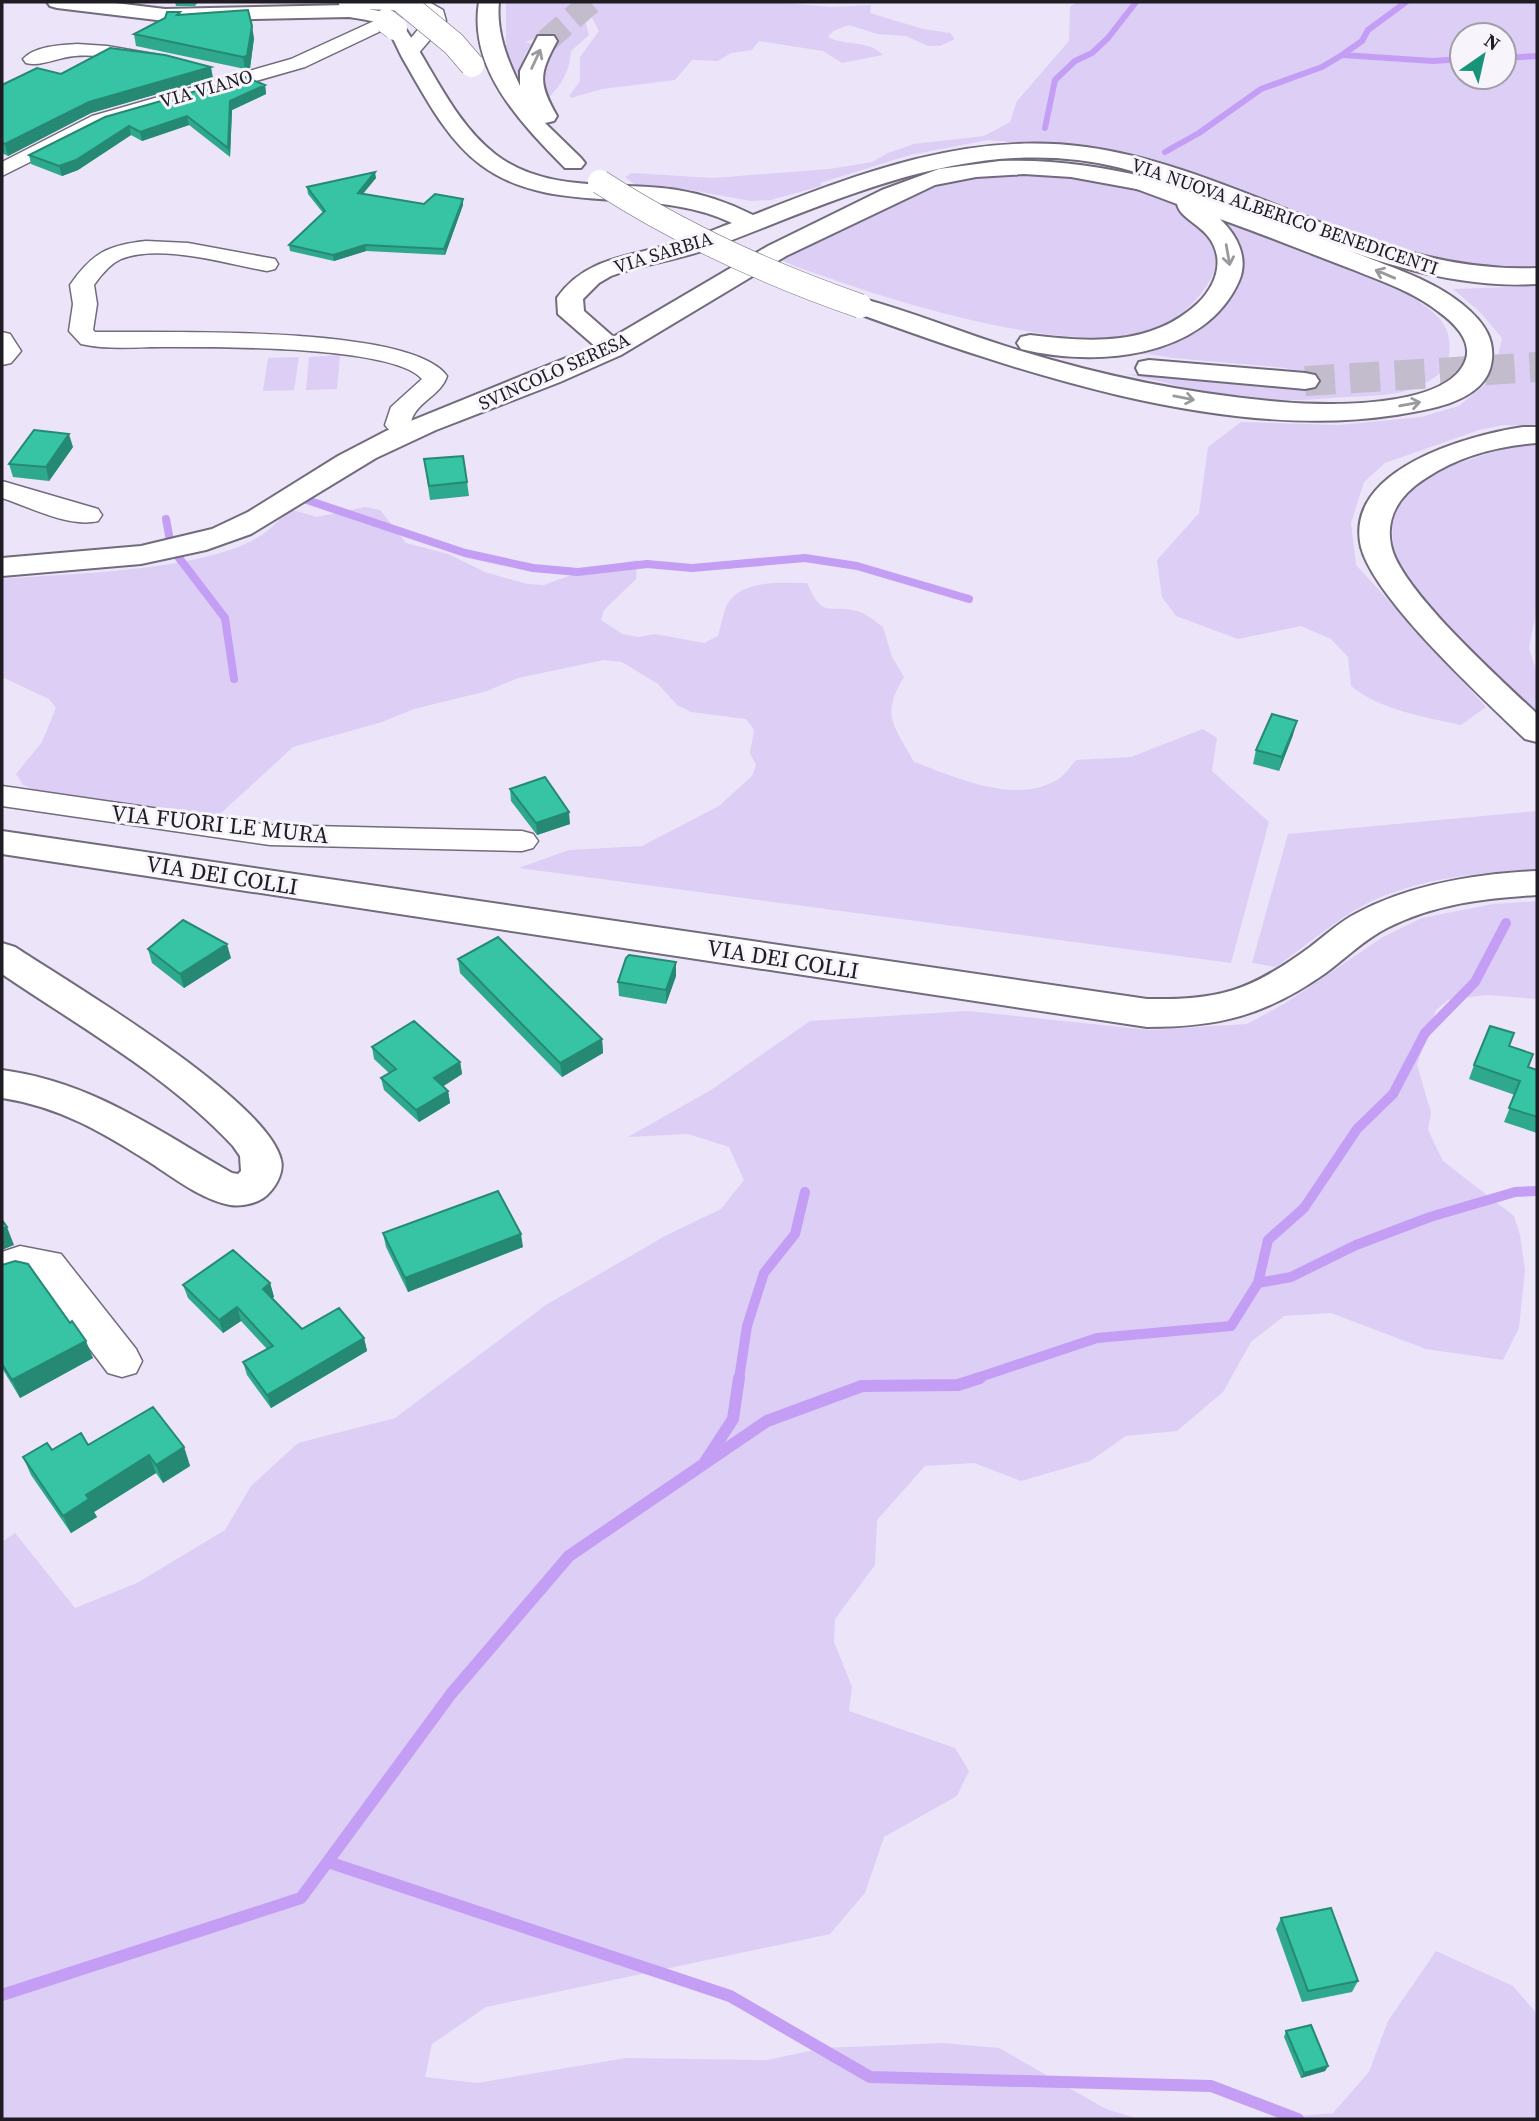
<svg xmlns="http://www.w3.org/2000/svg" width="1539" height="2121" font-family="'Source Serif 4',serif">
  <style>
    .green { fill: #ddcef5; fill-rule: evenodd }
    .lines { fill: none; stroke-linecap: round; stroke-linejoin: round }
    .stream-far3 { stroke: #c39ef4; stroke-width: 6 }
    .stream-far2 { stroke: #c39ef4; stroke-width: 8 }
    .stream-far1 { stroke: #c39ef4; stroke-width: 10 }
    .stream { stroke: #c39ef4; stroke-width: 12 }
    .trunk-tunnel-far1 { stroke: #c3bccd; stroke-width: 24; stroke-dasharray: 24 11; stroke-linecap: butt }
    .trunk-tunnel { stroke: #c3bccd; stroke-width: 30; stroke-dasharray: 30 15; stroke-linecap: butt }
    .minor-casing { stroke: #726b7c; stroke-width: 3 }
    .tertiary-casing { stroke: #726b7c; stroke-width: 4 }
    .primary-casing { stroke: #726b7c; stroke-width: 4 }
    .trunk-casing { stroke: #726b7c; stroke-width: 4 }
    .minor { fill: #fff; fill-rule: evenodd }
    .tertiary { fill: #fff; fill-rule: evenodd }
    .primary { fill: #fff; fill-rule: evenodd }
    .trunk { fill: #fff; fill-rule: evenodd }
    .tertiary-bridge-casing { stroke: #726b7c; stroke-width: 25; stroke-linecap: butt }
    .trunk-bridge-casing { stroke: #726b7c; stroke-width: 25; stroke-linecap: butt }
    .tertiary-bridge { stroke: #fff; stroke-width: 24 }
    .trunk-bridge { stroke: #fff; stroke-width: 24 }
    .wall { fill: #2ea98d }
    .shaded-wall { fill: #268973 }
    .building { fill: #36c4a4; stroke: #268973; stroke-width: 2 }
    .oneway { stroke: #9a999c }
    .labels { text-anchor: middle; stroke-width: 6; stroke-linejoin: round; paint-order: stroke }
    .far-street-label { font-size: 19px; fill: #1f1c23; stroke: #f7f4fc }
    .street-label { font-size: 23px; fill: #1f1c23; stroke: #f7f4fc }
  </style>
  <rect width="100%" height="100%" fill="#ece4f8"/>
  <!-- green -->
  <path class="green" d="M 506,2 L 772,2 L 832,7 L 871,5 L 870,13 L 923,29 L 950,33 L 955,39 L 940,46 L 928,46 L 906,36 L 877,34 L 849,25 L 833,31 L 828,37 C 847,47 867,39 883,55 L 842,63 L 823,51 L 759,41 L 752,50 L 731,53 L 718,61 L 692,60 L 675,80 L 602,89 L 571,98 L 569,96 L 580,81 L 580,57 L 599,31 L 592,18 L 595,13 L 582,11 L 589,35 L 571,51 C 569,75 560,87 543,103 L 538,88 L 554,41 L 541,36 L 525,42 L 532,44 L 525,54 L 518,76 L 514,76 L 506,47 Z
    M 1077,2 L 1537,2 L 1537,270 C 1439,276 1343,230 1251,199 C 1213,187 1172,180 1133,170 C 1085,158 1037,143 988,140 L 910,155 L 820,183 L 821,186 L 771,200 L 751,201 L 691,190 L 637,186 L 625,177 L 632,173 L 713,178 L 830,169 L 872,162 L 888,153 L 914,144 L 984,136 L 1010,122 L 1017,101 L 1069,41 L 1070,7 ZM 1462,35 L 1504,35 L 1504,77 L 1462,77 Z
    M 1025,173 C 1086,176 1166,180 1206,233 C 1217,249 1219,266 1209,282 C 1197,302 1175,322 1154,330 C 1078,357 907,306 832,279 C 816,273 797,268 782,260 L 928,186 L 986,175 Z
    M 1217,215 L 1409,295 C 1441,316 1456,327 1447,367 C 1417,396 1388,395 1348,397 C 1314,399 1280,403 1247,398 C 1206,393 1166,383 1126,374 L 1292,388 L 1313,376 L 1286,368 L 1173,358 L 1117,349 L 1151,344 L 1231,287 Z
    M 1537,286 L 1537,426 L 1503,425 L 1479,430 L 1385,463 L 1364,482 L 1351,523 L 1356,565 L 1486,707 L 1461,725 C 1425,717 1380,710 1351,686 L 1348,657 L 1331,639 L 1301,626 L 1238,639 L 1176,616 L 1162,597 L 1157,560 L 1199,513 L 1208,447 L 1241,422 L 1339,425 L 1421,417 L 1459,406 L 1493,378 L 1502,338 L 1480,312 L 1453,289 Z
    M 340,355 L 337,389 L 306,390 L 309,357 Z
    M 299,357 L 294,390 L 263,391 L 268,358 Z
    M 1537,443 L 1537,608 L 1529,648 L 1537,673 L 1537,714 L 1499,680 L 1408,581 L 1393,548 L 1392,522 L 1397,502 L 1417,484 L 1450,466 L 1511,446 Z
    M 365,507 L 380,510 L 406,543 L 448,554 L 485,572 L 527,584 L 544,585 L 588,569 L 637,560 L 636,579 L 604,610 L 601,620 L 622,634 L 638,637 L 655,634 L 704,643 L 718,636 C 721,626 723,612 728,603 C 744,579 783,583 807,583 C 824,622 829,602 860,612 C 868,615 876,622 883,627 L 892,657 L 904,677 C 880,716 894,725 914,762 C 956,777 1013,805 1057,780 C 1064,776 1071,766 1076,760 L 1131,757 L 1203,729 L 1217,738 L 1212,771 L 1269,822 L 1231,963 L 519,868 L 569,850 L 642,846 L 719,806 L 752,776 L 756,765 L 750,753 L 754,730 L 746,719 L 691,712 L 677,705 L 658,684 L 622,662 L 604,660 L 518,678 L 487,691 L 414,709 L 382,722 L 293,747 L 218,816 L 37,791 L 23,785 L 16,774 L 42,742 L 56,708 L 49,699 L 2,677 L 2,579 C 70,573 212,572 266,532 C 274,526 282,517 289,509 L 317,517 Z
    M 1537,811 L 1537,870 C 1480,871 1405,880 1355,910 C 1328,927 1302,948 1276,967 L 1252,963 L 1288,834 Z
    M 1537,901 L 1537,999 L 1487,995 L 1448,1000 L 1436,1010 L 1417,1064 L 1431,1113 L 1428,1130 L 1443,1161 L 1514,1216 L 1520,1235 L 1525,1270 L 1519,1328 L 1503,1360 L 1426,1349 L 1331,1313 L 1284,1316 L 1251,1342 L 1223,1392 L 1177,1431 L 1126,1436 L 1090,1461 L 1021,1481 L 974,1463 L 925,1466 L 877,1520 L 875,1565 L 835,1619 L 834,1642 L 852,1687 L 849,1711 L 955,1748 L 969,1771 L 957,1796 L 884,1837 L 865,1893 L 830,1934 L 486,2007 L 432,2044 L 425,2077 L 477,2083 L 626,2058 L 767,2060 L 824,2048 L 942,2043 L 999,2048 L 1106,2109 L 1138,2119 L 2,2119 L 2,1542 L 15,1533 L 75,1608 L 137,1583 L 225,1530 L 251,1486 L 298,1443 L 395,1418 L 546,1305 L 665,1236 L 721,1209 L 744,1180 L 729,1147 L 688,1134 L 628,1137 L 711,1090 L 810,1021 L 967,1011 L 1149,1030 L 1247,1024 L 1284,1004 L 1383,937 L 1422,918 L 1493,904 Z
    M 1436,1951 L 1513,1986 L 1537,2014 L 1537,2119 L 1266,2119 L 1333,2113 L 1369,2072 L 1388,2021 Z"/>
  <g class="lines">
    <!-- stream-far3 -->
    <path class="stream-far3" d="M 1343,55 L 1433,61 L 1462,59
      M 1504,58 L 1537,56
      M 1045,128 L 1055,80 L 1075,61 L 1092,53 L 1108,38 L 1136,2
      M 1165,152 L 1199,133 L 1261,89 L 1322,67 L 1342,55 L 1362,41 L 1368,30 L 1406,2"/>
    <!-- stream-far2 -->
    <path class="stream-far2" d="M 298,497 L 465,553 L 533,568 L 578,572 L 647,564 L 692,568 L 805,558 L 857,566 L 969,599
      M 166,519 L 171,546
      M 176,554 L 225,618 L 234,679"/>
    <!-- stream-far1 -->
    <path class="stream-far1" d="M 1258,1283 L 1291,1277 L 1356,1245 L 1430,1217 L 1515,1192 L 1537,1191
      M 739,1379 L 747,1326 L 764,1273 L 795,1234 L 805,1192
      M 974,1379 L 1097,1338 L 1231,1326 L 1258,1283 L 1268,1240 L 1304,1208 L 1357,1129 L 1393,1094 L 1425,1033 L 1475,982 L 1506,923"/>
    <!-- stream -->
    <path class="stream" d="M 705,1462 L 733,1419 L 739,1378
      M 328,1862 L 730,1996 L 870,2077 L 1211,2086 L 1298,2119
      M 2,1995 L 301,1898 L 451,1694 L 569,1556 L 767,1421 L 862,1386 L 958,1385 L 980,1378"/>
    <!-- trunk-tunnel-far1 -->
    <path class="trunk-tunnel-far1" d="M 546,41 L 591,2"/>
    <!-- trunk-tunnel -->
    <path class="trunk-tunnel" d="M 1305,381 L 1537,367"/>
    <!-- minor casing -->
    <g class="minor-casing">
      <path id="minor" d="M 338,2 L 429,2 L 443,10 L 446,21 L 417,55 L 410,57 L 400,51 L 426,20 L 424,14 L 415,16 L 406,11 L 347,8 L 340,6 Z
        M 374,21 L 384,27 L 381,31 L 305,67 L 106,124 L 2,176 L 2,162 L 92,116 L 291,59 Z
        M 77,44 L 107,46 L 159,55 L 162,59 L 159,63 L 152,65 C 127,60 101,54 75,56 C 59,57 41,67 26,63 L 23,59 C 35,46 61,45 77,44 Z
        M 146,241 L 188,243 L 275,259 L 278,264 L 275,269 L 267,271 C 227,264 160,243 121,259 C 110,264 101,275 94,285 L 97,304 L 93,330 L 95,332 C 161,333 411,324 447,376 C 441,396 414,403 411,423 L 420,432 L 416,437 C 403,441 393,436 385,425 L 391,407 L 422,379 C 393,345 210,347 161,347 C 135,347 106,350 81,344 L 69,331 L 73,304 L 70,285 C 92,253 108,245 146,241 Z
        M 2,332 L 10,334 L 21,351 L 11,363 L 2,365 Z
        M 2,481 L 98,509 L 102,515 L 98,521 C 69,528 30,507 2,498 Z
        M 2,786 L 270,825 L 522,831 L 533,834 L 538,841 L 533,848 L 522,851 L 270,845 L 2,806 Z
        M 20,1246 L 61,1254 L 136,1349 L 142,1361 L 136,1373 L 122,1377 L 108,1373 L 37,1279 L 22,1276 L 2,1283 L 2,1252 Z"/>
    </g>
    <!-- tertiary casing -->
    <g class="tertiary-casing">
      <path id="tertiary" d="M 47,2 L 107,2 L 165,9 L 349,5 L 384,12 L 393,17 L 396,22 L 402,24 C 432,67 453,121 495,154 C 546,194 617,181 677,190 C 703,194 729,203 753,215 C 860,173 968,131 1086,147 C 1240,168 1376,275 1537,268 L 1537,284 C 1394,293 1256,203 1121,168 C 975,131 842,199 708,249 C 677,260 643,264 611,276 L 599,283 L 583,299 L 584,311 L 626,348 L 622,354 L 613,356 L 604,354 L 558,314 L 557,298 C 583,260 624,257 665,246 C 688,241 710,231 732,223 C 651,184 552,218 481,165 C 446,139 424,95 403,59 C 398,50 391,32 385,27 C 376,20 360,19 349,17 L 165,21 L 57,8 L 50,6 Z
        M 1523,427 L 1537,427 L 1537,443 C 1498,446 1459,456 1426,478 C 1402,493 1385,515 1391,545 C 1399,589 1502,680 1537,714 L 1537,742 L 1525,739 C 1484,699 1374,599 1361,547 C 1343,469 1469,435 1523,427 Z
        M 2,831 L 1147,999 C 1220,1000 1250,991 1310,947 C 1325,936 1339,922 1357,913 C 1412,884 1476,874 1537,871 L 1537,895 C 1485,898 1434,904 1387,928 C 1365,939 1347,957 1327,972 C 1266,1015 1221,1027 1147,1027 L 2,854 Z
        M 2,943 L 15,947 C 71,984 267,1099 281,1160 C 284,1171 277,1185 269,1193 C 261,1203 242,1207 230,1205 C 201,1199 175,1179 151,1163 C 102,1132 60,1107 2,1098 L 2,1070 C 92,1082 155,1129 232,1173 L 238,1174 L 241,1171 L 240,1156 L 233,1146 C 168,1076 80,1027 2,974 Z"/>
    </g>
    <!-- primary casing -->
    <g class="primary-casing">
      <path id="primary" d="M 1000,161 C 1051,159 1100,166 1150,178 L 1154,183 L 1150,188 L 1142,190 L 1071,177 L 1024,174 L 976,177 L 935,185 L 786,256 L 621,355 L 560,382 L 436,430 L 376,458 L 251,534 L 206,550 L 141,564 L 2,576 L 2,558 L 141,546 L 212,529 L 248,512 L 338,456 L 386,431 L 603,343 L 768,246 L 882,190 L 939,169 Z"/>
    </g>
    <!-- trunk casing -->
    <g class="trunk-casing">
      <path id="trunk" d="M 479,2 L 499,2 C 496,32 507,59 520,86 L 520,71 L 538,36 L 554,36 L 557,41 C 539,74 538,83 557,116 L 554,121 L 545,123 L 581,158 L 585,163 L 581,168 L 565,168 C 522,124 468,70 479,2 Z
        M 1142,176 C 1167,182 1191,192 1215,201 C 1261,217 1308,234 1353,252 C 1390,267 1431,279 1462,304 C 1484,322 1498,341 1490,369 C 1479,403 1426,410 1396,415 C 1222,442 1013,370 851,311 L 847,306 L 851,301 L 860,298 C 914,312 967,335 1021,351 C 1103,376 1185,393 1270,401 C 1316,406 1449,411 1466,359 C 1472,340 1453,322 1439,312 C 1414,292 1383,282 1354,270 C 1309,253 1265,235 1220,219 C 1237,235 1249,258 1239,281 C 1204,360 1093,367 1021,349 L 1017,343 L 1021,337 L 1030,335 C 1089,342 1150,347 1197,304 C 1210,292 1220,274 1217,256 C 1212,226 1181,222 1177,204 L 1134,188 L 1130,183 L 1134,178 Z
        M 1149,360 L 1305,373 L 1315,375 L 1319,381 L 1315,387 L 1305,389 L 1139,374 L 1136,368 L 1139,362 Z"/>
    </g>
    <!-- minor -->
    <use href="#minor" class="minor"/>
    <!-- tertiary -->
    <use href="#tertiary" class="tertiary"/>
    <!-- primary -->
    <use href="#primary" class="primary"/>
    <!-- trunk -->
    <use href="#trunk" class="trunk"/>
    <!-- tertiary-bridge casing -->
    <g class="tertiary-bridge-casing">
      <path id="tertiary-bridge" d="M 386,21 L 395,28"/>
    </g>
    <!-- trunk-bridge casing -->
    <g class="trunk-bridge-casing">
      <path id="trunk-bridge" d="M 403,2 L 454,44 L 472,65
        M 600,182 C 682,235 768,274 860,306"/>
    </g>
    <!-- tertiary-bridge -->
    <use href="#tertiary-bridge" class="tertiary-bridge"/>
    <!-- trunk-bridge -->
    <use href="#trunk-bridge" class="trunk-bridge"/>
  </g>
  <!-- wall -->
  <path class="wall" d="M 175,2 L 198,2 L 195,6 L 176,6 Z
    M 180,12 L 181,15 L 254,38 L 250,68 L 245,69 L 136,46 L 134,34 L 165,18 Z
    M 61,74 L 213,78 L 91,113 L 8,156 L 2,153 L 2,85 Z
    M 265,85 L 266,94 L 232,110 L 230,157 L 189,125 L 142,141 L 131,135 L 78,170 L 62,176 L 31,164 L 29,155 Z
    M 376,178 L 363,194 L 424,204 L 463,205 L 445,255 L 366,251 L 334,261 L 290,251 L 289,245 L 323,213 L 308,194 L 307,187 Z
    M 73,447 L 49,481 L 13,477 L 9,464 Z
    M 424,459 L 467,482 L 469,496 L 430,500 Z
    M 1293,735 L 1279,771 L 1253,764 L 1256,750 Z
    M 510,789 L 570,824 L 537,835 L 511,801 Z
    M 148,949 L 231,958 L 184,988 L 152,963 Z
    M 458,959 L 602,1039 L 603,1053 L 562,1077 L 460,973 Z
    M 676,962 L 676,976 L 666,1004 L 619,996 L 618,982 Z
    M 1509,1046 L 1528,1067 L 1537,1070 L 1537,1133 L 1504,1122 L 1515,1095 L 1469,1079 L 1474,1065 Z
    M 372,1047 L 460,1062 L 462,1074 L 443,1086 L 448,1091 L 450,1103 L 419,1122 L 384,1090 L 381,1078 L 389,1073 L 374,1059 Z
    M 383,1233 L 523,1247 L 408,1292 L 386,1247 Z
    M 2,1265 L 93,1358 L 20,1398 L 2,1368 Z
    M 270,1283 L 274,1297 L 272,1298 L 302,1329 L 364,1338 L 367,1351 L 271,1408 L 247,1375 L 243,1362 L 267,1349 L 241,1321 L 223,1333 L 188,1298 L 183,1285 Z
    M 88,1445 L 184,1447 L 190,1466 L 163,1483 L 156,1473 L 94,1512 L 97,1517 L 71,1533 L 31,1475 L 23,1457 L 52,1450 Z
    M 1281,1918 L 1358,1981 L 1352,1992 L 1302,2002 L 1276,1929 Z
    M 1286,2031 L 1328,2066 L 1325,2071 L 1301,2078 L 1284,2037 Z"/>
  <!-- shaded-wall -->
  <path class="shaded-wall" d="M 252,26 L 254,38 L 250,68 L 245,69 L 243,57 Z
    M 211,67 L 213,78 L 91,113 L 8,156 L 5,144 L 89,102 Z
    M 265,85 L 266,94 L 232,110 L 230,157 L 228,148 L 230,101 Z
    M 187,116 L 189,125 L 142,141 L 140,132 Z
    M 129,126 L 131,135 L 78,170 L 62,176 L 59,166 Z
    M 375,172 L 376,178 L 358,199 L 358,193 Z
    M 463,199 L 463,205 L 445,255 L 444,249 Z
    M 365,245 L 366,251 L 334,261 L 333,255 Z
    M 69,434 L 73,447 L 49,481 L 46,467 Z
    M 1297,721 L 1293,735 L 1279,771 L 1282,757 Z
    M 569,812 L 570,824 L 537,835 L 536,823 Z
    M 227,944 L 231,958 L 184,988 L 180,974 Z
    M 676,962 L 676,976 L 666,1004 L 666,990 Z
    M 602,1039 L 603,1053 L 562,1077 L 560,1063 Z
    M 460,1062 L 462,1074 L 436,1091 L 434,1078 Z
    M 448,1091 L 450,1103 L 419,1122 L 416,1110 Z
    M 7,1227 L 14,1245 L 2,1250 L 2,1229 Z
    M 521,1234 L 523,1247 L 408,1292 L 405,1278 Z
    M 270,1283 L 274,1297 L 267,1302 L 263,1289 Z
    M 237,1307 L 241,1321 L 223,1333 L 219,1320 Z
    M 364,1338 L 367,1351 L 271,1408 L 267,1395 Z
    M 86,1341 L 93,1358 L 20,1398 L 12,1380 Z
    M 184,1447 L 190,1466 L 163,1483 L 156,1465 Z
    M 149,1455 L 156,1473 L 94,1512 L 97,1517 L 71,1533 L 63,1516 L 86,1495 Z
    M 1328,2066 L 1325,2071 L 1301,2078 L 1304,2073 Z"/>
  <!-- building -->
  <path class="building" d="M 248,10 L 252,26 L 247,56 L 243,57 L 134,34 L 165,18 L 167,12 L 180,12 L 177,15 Z
    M 110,48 L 165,55 L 211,67 L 89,102 L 5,144 L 2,143 L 2,85 L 37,68 L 61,74 Z
    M 245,77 L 265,85 L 230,101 L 228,148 L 187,116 L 140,132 L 129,126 L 76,160 L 59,166 L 29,155 L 105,117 Z
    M 375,172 L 358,193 L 424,204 L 435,194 L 463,199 L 444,249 L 365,245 L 333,255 L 289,245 L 325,211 L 307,187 Z
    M 34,430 L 69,434 L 46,467 L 9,464 Z
    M 463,456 L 467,482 L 429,486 L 424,459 Z
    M 1272,714 L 1297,721 L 1282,757 L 1256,750 Z
    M 545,777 L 569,812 L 536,823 L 510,789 Z
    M 183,920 L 227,944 L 180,974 L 148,949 Z
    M 498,937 L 602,1039 L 560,1063 L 458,959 Z
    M 629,955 L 676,962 L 666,990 L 618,982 L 626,958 Z
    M 414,1021 L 460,1062 L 434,1078 L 448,1091 L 416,1110 L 381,1078 L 396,1069 L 372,1047 Z
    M 1490,1026 L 1514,1033 L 1509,1046 L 1533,1054 L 1528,1067 L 1537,1070 L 1537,1117 L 1509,1108 L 1520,1081 L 1474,1065 Z
    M 498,1191 L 521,1234 L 405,1278 L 383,1233 Z
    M 2,1220 L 7,1227 L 2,1229 Z
    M 233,1250 L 270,1283 L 263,1289 L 302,1329 L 339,1308 L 364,1338 L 267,1395 L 243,1362 L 273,1346 L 237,1307 L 219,1320 L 183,1285 Z
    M 15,1261 L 28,1264 L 70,1323 L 72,1321 L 86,1341 L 12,1380 L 2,1364 L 2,1265 Z
    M 153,1407 L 184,1447 L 156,1465 L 149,1455 L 86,1495 L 89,1499 L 63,1516 L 23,1457 L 47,1443 L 52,1450 L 81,1433 L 88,1445 Z
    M 1331,1908 L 1358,1981 L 1308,1991 L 1281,1918 Z
    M 1311,2025 L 1328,2066 L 1304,2073 L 1286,2031 Z"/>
  <!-- one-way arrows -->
  <defs><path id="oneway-shaft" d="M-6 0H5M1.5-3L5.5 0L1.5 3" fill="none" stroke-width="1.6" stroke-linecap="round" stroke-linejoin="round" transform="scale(1.75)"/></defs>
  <g class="oneway">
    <use href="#oneway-shaft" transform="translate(536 59) rotate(-65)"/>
    <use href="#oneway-shaft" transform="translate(1228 255) rotate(80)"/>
    <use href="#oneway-shaft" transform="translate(1385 274) rotate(-157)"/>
    <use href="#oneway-shaft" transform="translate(1184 398) rotate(11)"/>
    <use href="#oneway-shaft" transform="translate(1410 404) rotate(-10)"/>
  </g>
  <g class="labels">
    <!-- far-street labels -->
    <g class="far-street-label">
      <text transform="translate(206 88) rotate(-16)" y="7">VIA VIANO</text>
      <text transform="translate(1285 216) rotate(19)" y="7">VIA NUOVA ALBERICO BENEDICENTI</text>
      <text transform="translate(663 252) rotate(-17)" y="7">VIA SARBIA</text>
      <text transform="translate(554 371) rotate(-24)" y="7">SVINCOLO SERESA</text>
    </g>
    <!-- street labels -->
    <g class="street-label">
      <text transform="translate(220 824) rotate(6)" y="8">VIA FUORI LE MURA</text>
      <text transform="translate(222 875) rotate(9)" y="8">VIA DEI COLLI</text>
      <text transform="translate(783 959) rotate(9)" y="8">VIA DEI COLLI</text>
    </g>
  </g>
  <!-- border -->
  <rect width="1539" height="2121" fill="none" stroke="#1f1c23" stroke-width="7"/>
  <!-- north arrow -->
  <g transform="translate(1483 56) rotate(34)"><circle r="33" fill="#f7f4fc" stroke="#a19ea5" stroke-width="2"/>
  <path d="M0-5L12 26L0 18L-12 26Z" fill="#18947a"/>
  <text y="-10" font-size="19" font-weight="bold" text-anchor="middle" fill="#1f1c23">N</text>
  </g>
</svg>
